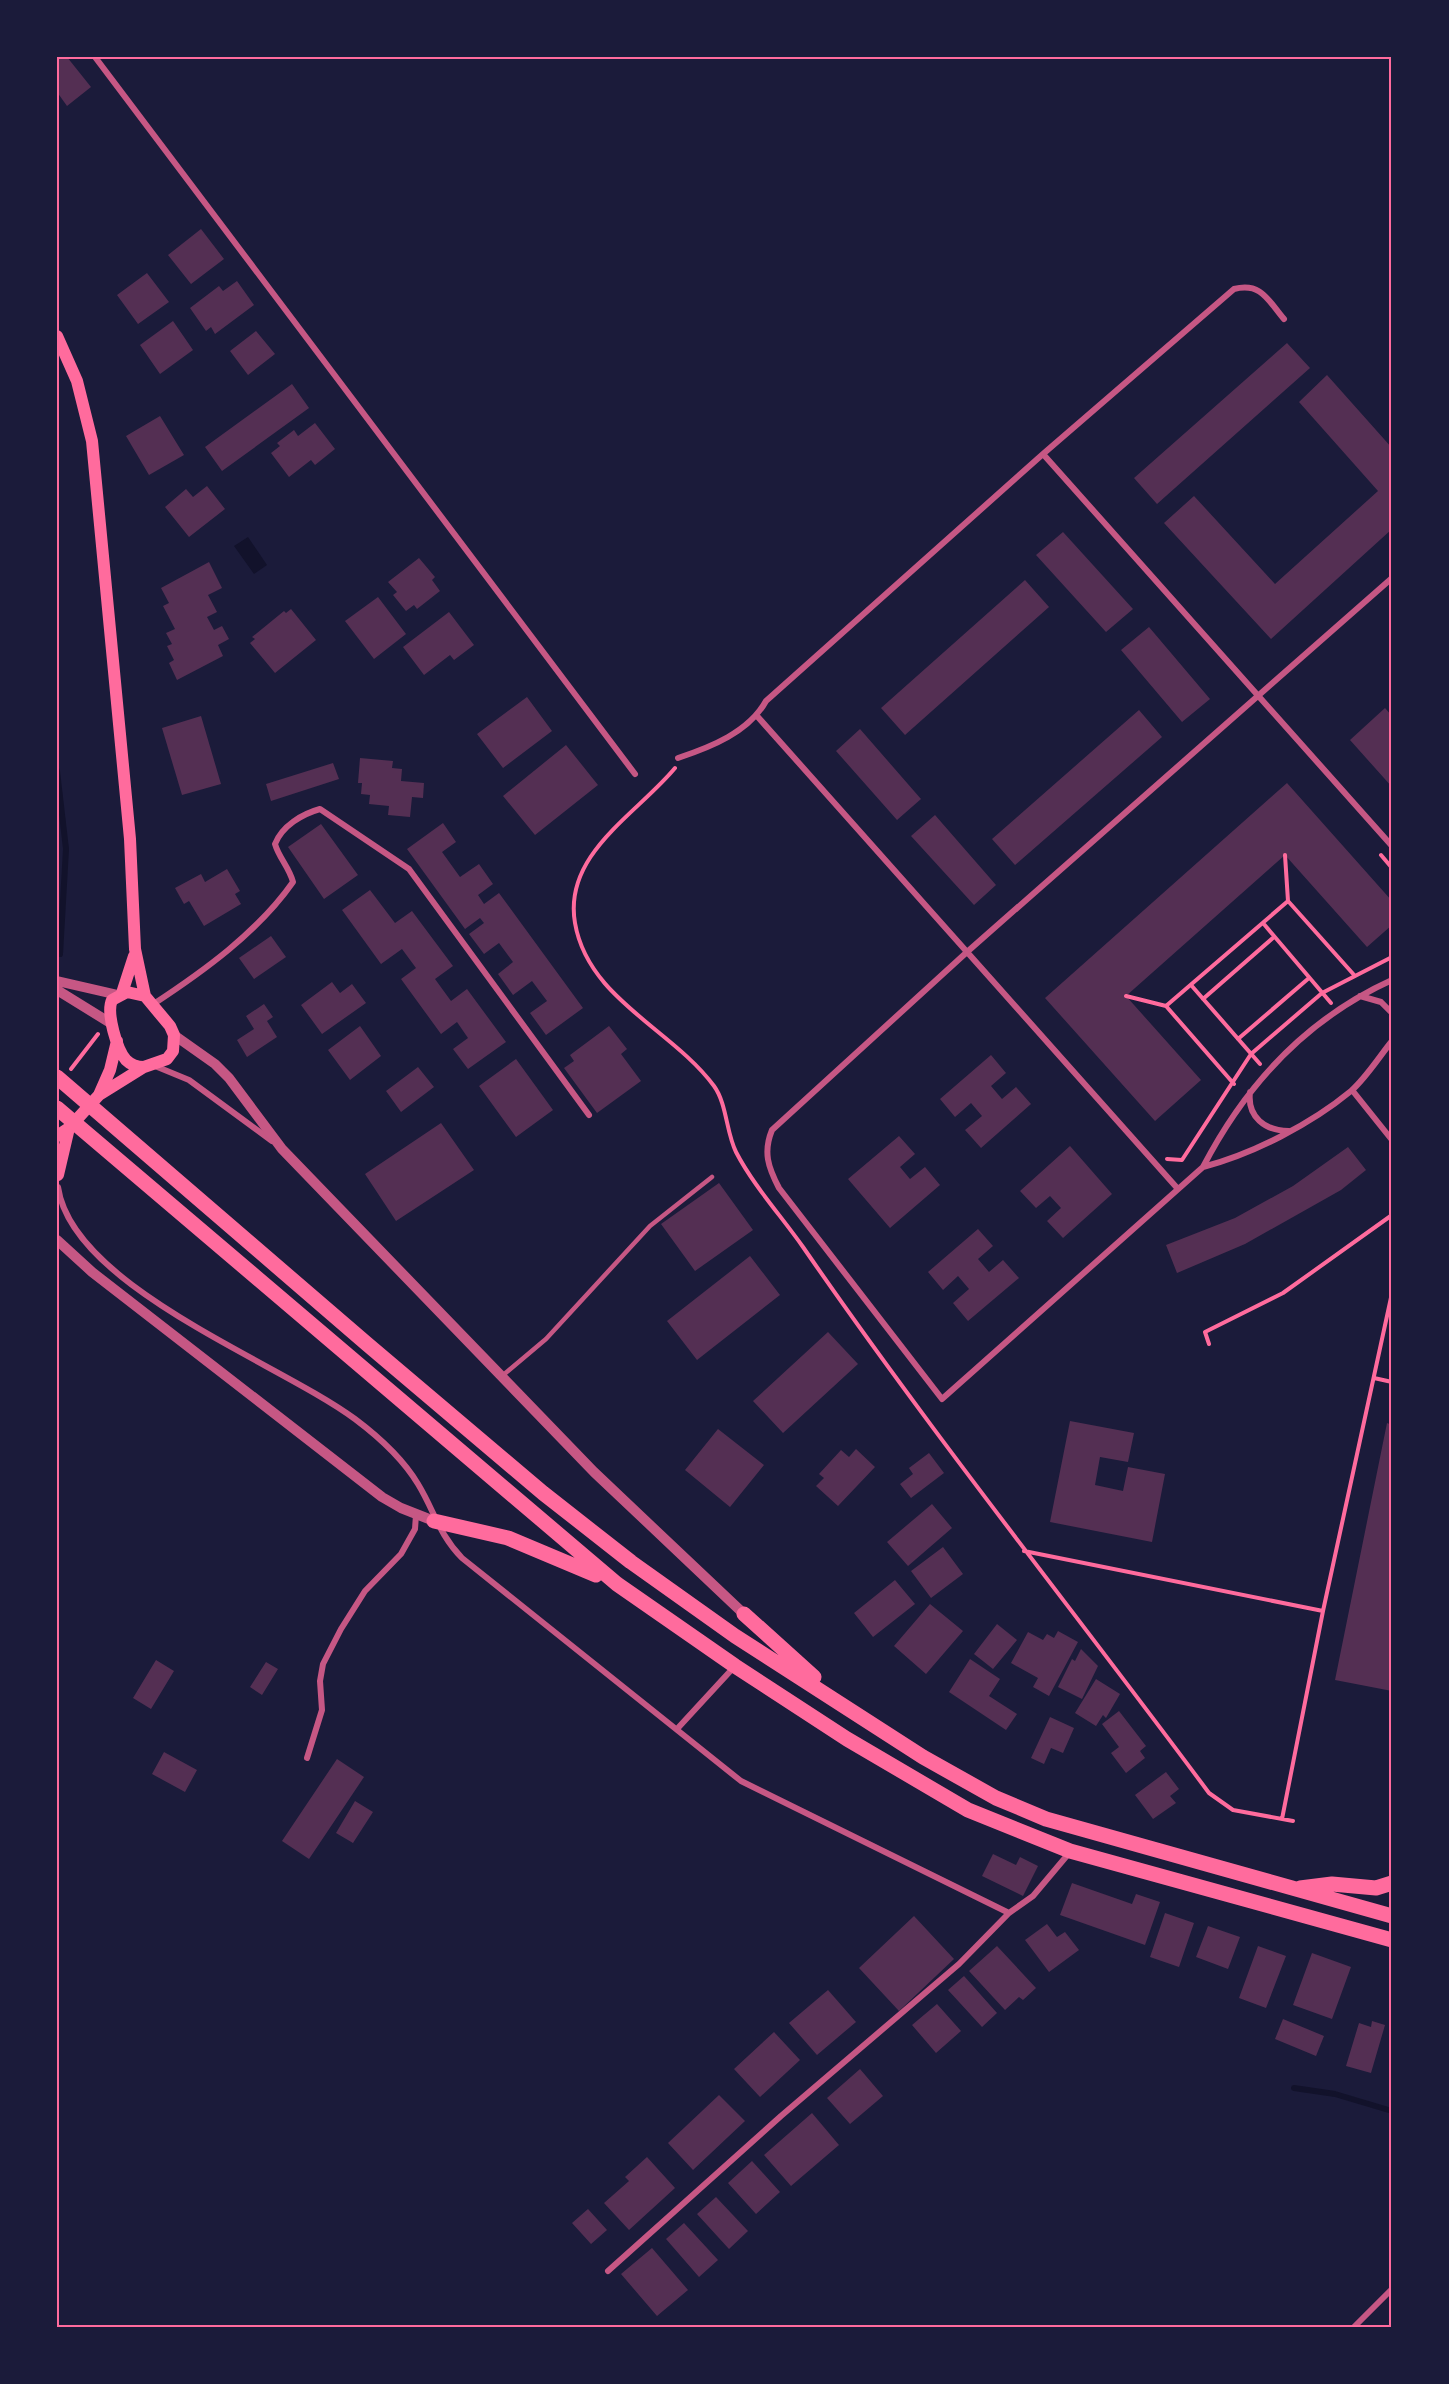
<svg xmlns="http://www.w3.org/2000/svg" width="1449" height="2384" font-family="'IBM Plex Sans',sans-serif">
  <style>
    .water { fill: #12122b }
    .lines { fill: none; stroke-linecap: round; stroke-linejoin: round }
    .stream { stroke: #12122b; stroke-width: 6 }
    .building { fill: #542f53 }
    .path { stroke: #ff6b9d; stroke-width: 4 }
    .service { stroke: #c65784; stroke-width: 4.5 }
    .minor { stroke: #c65784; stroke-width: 6 }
    .tertiary { stroke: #c65784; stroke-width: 10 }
    .secondary { stroke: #ff6b9d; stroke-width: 12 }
    .primary { stroke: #ff6b9d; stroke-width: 15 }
    .neatline { fill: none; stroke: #ff6b9d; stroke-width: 2 }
  </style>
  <rect width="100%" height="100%" fill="#1b1b3a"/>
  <!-- water -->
  <path class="water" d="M 248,537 L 267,565 L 254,574 L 234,546 Z"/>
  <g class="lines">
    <!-- stream -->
    <path class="stream" d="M 57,771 L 66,849 L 60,954
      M 1294,2088 L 1335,2094 L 1392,2111"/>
  </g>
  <!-- building -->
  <path class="building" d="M 59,57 L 67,57 L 91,87 L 67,106 L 57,92 Z
    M 201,229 L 224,259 L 191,284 L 168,255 Z
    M 147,273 L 169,302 L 138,324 L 117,295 Z
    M 237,281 L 254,305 L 215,334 L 211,327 L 206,331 L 190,308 L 219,286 L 223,291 Z
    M 173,321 L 193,350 L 160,374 L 140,345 Z
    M 256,331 L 275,354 L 248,375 L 230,351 Z
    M 1287,343 L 1310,368 L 1157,504 L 1134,478 Z
    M 1327,375 L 1392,448 L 1392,529 L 1271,639 L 1164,523 L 1194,496 L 1275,584 L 1378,491 L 1299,402 Z
    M 292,384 L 309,408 L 222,471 L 205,447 Z
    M 160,416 L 184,455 L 149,475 L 126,436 Z
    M 315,423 L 335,449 L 315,465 L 311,460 L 289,477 L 271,453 L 280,446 L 277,443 L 294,430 L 298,436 Z
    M 207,486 L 225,509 L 189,537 L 165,507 L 186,489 L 193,497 Z
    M 1063,532 L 1133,609 L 1106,632 L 1036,555 Z
    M 419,558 L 435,577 L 432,580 L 440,591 L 417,609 L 414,605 L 406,611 L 393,595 L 397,592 L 388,582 Z
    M 209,562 L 222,588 L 208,595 L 217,612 L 207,617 L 214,630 L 222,626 L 229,639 L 218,645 L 223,656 L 177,680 L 169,663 L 174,660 L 167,646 L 172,644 L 166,633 L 175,629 L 163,606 L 169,603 L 161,588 Z
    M 1025,580 L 1049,607 L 905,735 L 881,708 Z
    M 378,597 L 406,634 L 374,659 L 345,621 Z
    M 291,609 L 316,640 L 275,673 L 250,643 L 255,639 L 252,637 L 284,611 L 286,613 Z
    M 449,612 L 474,645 L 454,660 L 450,655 L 424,675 L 403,647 Z
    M 1149,627 L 1210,699 L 1182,722 L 1121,650 Z
    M 527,697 L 552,731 L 503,768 L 477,734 Z
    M 1385,708 L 1392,716 L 1392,787 L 1350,740 Z
    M 1139,710 L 1162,737 L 1015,865 L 992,839 Z
    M 201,716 L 221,784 L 182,795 L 162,728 Z
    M 860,729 L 921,799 L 897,820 L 836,751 Z
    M 566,745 L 598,785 L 535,835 L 503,796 Z
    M 360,758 L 393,761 L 392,768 L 402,769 L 401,781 L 424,783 L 423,798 L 412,797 L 410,817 L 388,815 L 389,806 L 369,804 L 370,795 L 361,794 L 362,783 L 358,783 Z
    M 333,763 L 339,779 L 271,801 L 266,784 Z
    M 1287,783 L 1392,901 L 1392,925 L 1367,947 L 1285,855 L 1126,996 L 1201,1080 L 1155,1121 L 1045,998 Z
    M 935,815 L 996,885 L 974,905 L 911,836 Z
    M 443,823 L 456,842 L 442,852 L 460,877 L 479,864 L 493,884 L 478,895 L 484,904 L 499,893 L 583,1008 L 546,1035 L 530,1013 L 547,1001 L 532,981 L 513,995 L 498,974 L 513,962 L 499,943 L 484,954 L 469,934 L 484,923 L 480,918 L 465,929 L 407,849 Z
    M 321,824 L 358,875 L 324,899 L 288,847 Z
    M 227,869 L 240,891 L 235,894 L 241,904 L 204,926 L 189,901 L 184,904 L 175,888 L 201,874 L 205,882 Z
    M 370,890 L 395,923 L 412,911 L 453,966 L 435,979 L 451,1001 L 467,989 L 506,1042 L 468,1069 L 453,1049 L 468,1038 L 457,1022 L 441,1034 L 401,979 L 416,968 L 402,949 L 381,964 L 342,910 Z
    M 271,936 L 286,957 L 254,979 L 239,958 Z
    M 332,982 L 340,993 L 352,984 L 366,1003 L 322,1034 L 301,1005 Z
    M 264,1004 L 273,1017 L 267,1021 L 277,1037 L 247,1057 L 237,1040 L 254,1029 L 246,1016 Z
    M 360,1026 L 381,1056 L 350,1080 L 328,1050 Z
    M 609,1026 L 627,1049 L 621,1054 L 641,1081 L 597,1113 L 564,1068 L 574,1061 L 570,1055 Z
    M 991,1055 L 1006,1073 L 991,1086 L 1002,1099 L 1016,1087 L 1031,1104 L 981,1148 L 965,1130 L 982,1116 L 971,1103 L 955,1117 L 940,1099 Z
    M 516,1059 L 553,1110 L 516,1137 L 479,1086 Z
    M 418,1067 L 434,1087 L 401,1112 L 386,1091 Z
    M 441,1123 L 474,1170 L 396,1221 L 365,1174 Z
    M 899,1136 L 915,1154 L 900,1167 L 910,1179 L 925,1167 L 940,1185 L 890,1228 L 848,1179 Z
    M 1070,1146 L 1112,1194 L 1063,1238 L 1047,1221 L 1061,1208 L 1050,1196 L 1036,1208 L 1020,1191 Z
    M 1348,1147 L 1366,1170 L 1341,1190 L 1245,1244 L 1177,1273 L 1166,1245 L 1235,1218 L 1293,1186 Z
    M 719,1183 L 753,1230 L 695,1271 L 661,1224 Z
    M 978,1229 L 993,1246 L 978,1259 L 989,1272 L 1003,1260 L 1019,1278 L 968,1321 L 953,1303 L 969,1289 L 958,1276 L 943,1290 L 928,1272 Z
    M 750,1256 L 780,1295 L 697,1360 L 667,1321 Z
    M 828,1332 L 858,1364 L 783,1433 L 753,1401 Z
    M 1070,1421 L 1134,1433 L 1128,1462 L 1100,1457 L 1095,1485 L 1123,1491 L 1128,1467 L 1165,1474 L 1152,1542 L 1050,1522 Z
    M 1387,1423 L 1392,1425 L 1392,1691 L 1335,1680 Z
    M 718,1429 L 764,1465 L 730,1507 L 685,1470 Z
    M 856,1449 L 875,1467 L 838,1506 L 816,1486 L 824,1478 L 819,1474 L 841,1450 L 849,1457 Z
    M 929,1453 L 944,1473 L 911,1498 L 900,1484 L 913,1474 L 909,1468 Z
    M 932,1504 L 952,1528 L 908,1566 L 887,1542 Z
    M 943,1547 L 963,1574 L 931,1598 L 911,1571 Z
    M 895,1580 L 915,1604 L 873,1637 L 854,1613 Z
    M 930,1604 L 963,1631 L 926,1674 L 894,1646 Z
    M 997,1624 L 1017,1640 L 993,1669 L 974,1654 Z
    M 1058,1631 L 1078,1642 L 1049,1696 L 1033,1687 L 1038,1678 L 1011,1663 L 1028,1632 L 1043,1640 L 1047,1634 L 1054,1638 Z
    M 1081,1649 L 1098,1666 L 1082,1699 L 1058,1687 L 1072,1659 L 1075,1661 Z
    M 970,1659 L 1000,1679 L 989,1696 L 1017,1714 L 1006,1730 L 949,1692 Z
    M 156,1660 L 174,1671 L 151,1709 L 133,1698 Z
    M 266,1662 L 278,1669 L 262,1695 L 250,1687 Z
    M 1096,1679 L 1120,1694 L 1106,1718 L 1103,1715 L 1096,1726 L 1075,1713 Z
    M 1119,1711 L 1146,1746 L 1140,1751 L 1145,1758 L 1126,1773 L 1111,1753 L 1119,1747 L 1102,1724 Z
    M 1050,1717 L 1074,1728 L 1063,1753 L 1051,1748 L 1044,1764 L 1031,1758 Z
    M 164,1752 L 197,1770 L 185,1792 L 152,1774 Z
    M 337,1759 L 364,1777 L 309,1859 L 282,1841 Z
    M 1166,1772 L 1179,1789 L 1170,1796 L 1176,1803 L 1153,1819 L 1135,1795 Z
    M 355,1801 L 373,1812 L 353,1843 L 336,1833 Z
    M 993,1854 L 1016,1865 L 1020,1857 L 1038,1866 L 1023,1896 L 982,1876 Z
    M 1072,1883 L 1132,1904 L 1136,1894 L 1160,1902 L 1145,1945 L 1060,1915 Z
    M 1165,1913 L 1194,1923 L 1179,1967 L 1150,1957 Z
    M 914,1916 L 954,1959 L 899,2011 L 859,1968 Z
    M 1047,1924 L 1057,1937 L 1065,1932 L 1079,1950 L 1049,1972 L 1025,1940 Z
    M 1208,1926 L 1240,1937 L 1228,1969 L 1196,1957 Z
    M 997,1946 L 1036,1988 L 1023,2000 L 1019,1997 L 1005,2010 L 969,1971 Z
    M 1258,1946 L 1286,1956 L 1266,2008 L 1239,1998 Z
    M 1312,1953 L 1351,1967 L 1332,2019 L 1293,2005 Z
    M 964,1976 L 997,2013 L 982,2027 L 948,1990 Z
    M 828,1990 L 856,2022 L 817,2055 L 789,2023 Z
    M 937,2004 L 961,2031 L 936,2053 L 912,2025 Z
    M 1283,2019 L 1324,2036 L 1316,2056 L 1275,2039 Z
    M 1372,2021 L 1385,2025 L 1371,2073 L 1346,2066 L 1359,2023 L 1371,2027 Z
    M 774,2032 L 800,2060 L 760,2097 L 734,2069 Z
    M 860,2069 L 883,2096 L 850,2124 L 827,2098 Z
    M 719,2095 L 745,2121 L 693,2170 L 668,2143 Z
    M 812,2113 L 839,2145 L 791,2186 L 764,2155 Z
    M 647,2157 L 675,2188 L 629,2230 L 604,2203 L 629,2181 L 625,2177 Z
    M 752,2161 L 780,2192 L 756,2214 L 728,2183 Z
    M 716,2197 L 748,2231 L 729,2249 L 697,2214 Z
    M 588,2209 L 607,2230 L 591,2244 L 572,2223 Z
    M 684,2223 L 718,2260 L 699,2277 L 666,2239 Z
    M 652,2248 L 688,2290 L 657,2316 L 621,2274 Z"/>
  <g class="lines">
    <!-- path -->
    <path class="path" d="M 675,768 C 637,814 563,854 575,923 C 588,999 672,1029 714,1086 C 727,1104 726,1132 736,1152 C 753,1185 782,1217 803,1247 C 932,1434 1074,1611 1209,1793 L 1233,1810 L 1293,1821
      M 1381,855 L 1392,868
      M 1288,901 L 1355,976
      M 1263,923 L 1331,1003
      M 1191,985 L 1260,1064
      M 1126,996 L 1166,1006 L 1288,901 L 1285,855
      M 1203,999 L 1274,937
      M 1166,1006 L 1234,1084
      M 1238,1039 L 1309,978
      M 71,1069 L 98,1034
      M 1167,1159 L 1182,1160 L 1251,1054 L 1322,993 L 1392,957
      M 1209,1344 L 1205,1332 L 1283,1293 L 1392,1215
      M 1374,1378 L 1392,1382
      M 1024,1551 L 1323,1611 L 1282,1819
      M 1323,1611 L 1392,1293"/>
    <!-- service -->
    <path class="service" d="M 502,1376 L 546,1339 L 650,1226 L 712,1177"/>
    <!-- minor -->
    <path class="minor" d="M 95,57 L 635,774
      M 1043,454 L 1392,846
      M 757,716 L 1178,1189
      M 678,758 C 711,747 749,732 766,701 L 1043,454 L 1234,289 C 1261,282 1268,300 1284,319
      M 1392,980 C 1306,1019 1246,1084 1203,1167 C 1253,1154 1311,1124 1351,1091 C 1366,1078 1379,1057 1392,1041
      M 1360,996 L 1381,1002 L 1392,1013
      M 152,1005 C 204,971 258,932 293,882 C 289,867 279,858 275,844 C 282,826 302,814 320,809 L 409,869 L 589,1115
      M 155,1066 L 189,1080 L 272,1141
      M 1352,1090 L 1392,1140
      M 1250,1092 C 1247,1117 1265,1131 1289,1131
      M 1203,1167 L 942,1399 L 779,1188 C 768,1167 763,1152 772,1130 L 967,952 L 1392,578
      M 58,1187 C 72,1287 280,1363 355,1419 C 379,1437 403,1459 418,1484 C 435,1512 438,1533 462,1558 L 741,1781 L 1009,1913
      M 677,1729 L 735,1666
      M 307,1758 L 322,1710 L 320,1681 L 323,1664 L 341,1629 L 365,1591 L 401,1554 L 415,1529 L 416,1515
      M 608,2271 L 781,2116 L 959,1964 L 1009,1913 L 1033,1896 L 1070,1852
      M 1354,2327 L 1392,2289"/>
    <!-- tertiary -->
    <path class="tertiary" d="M 57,981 L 118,995
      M 57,990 L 112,1024
      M 174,1035 L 215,1064 L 229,1078 L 282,1149 L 594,1472 L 744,1614
      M 57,1240 L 92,1272 L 382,1497 L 401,1508 L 434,1521"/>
    <!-- secondary -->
    <path class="secondary" d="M 57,336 L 77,381 L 92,441 L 130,839 L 135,949 L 145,996
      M 122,993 L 134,956
      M 99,1095 L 110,1070 L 117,1041
      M 57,1136 L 69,1128 L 99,1095 L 144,1067 L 167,1059 L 173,1051 L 174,1035 L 170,1026 L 145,996 L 127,992 L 112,1000 C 106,1013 117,1050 126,1060 C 131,1065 137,1067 144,1067
      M 58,1175 L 69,1128"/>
    <!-- primary -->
    <path class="primary" d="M 57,1077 L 367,1344 L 543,1493 L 631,1562 L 735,1636 L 923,1757 L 996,1798 L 1046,1819 L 1392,1916
      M 57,1108 L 617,1584 L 735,1666 L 847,1739 L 968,1810 L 1070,1851 L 1392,1940
      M 434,1521 L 508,1538 L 596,1575
      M 744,1614 L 814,1677
      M 1300,1888 L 1332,1884 L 1376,1888 L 1392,1883"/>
  </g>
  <!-- border -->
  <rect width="1449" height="2384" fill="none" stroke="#1b1b3a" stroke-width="117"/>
  <rect x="58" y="58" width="1332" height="2268" class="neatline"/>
</svg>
